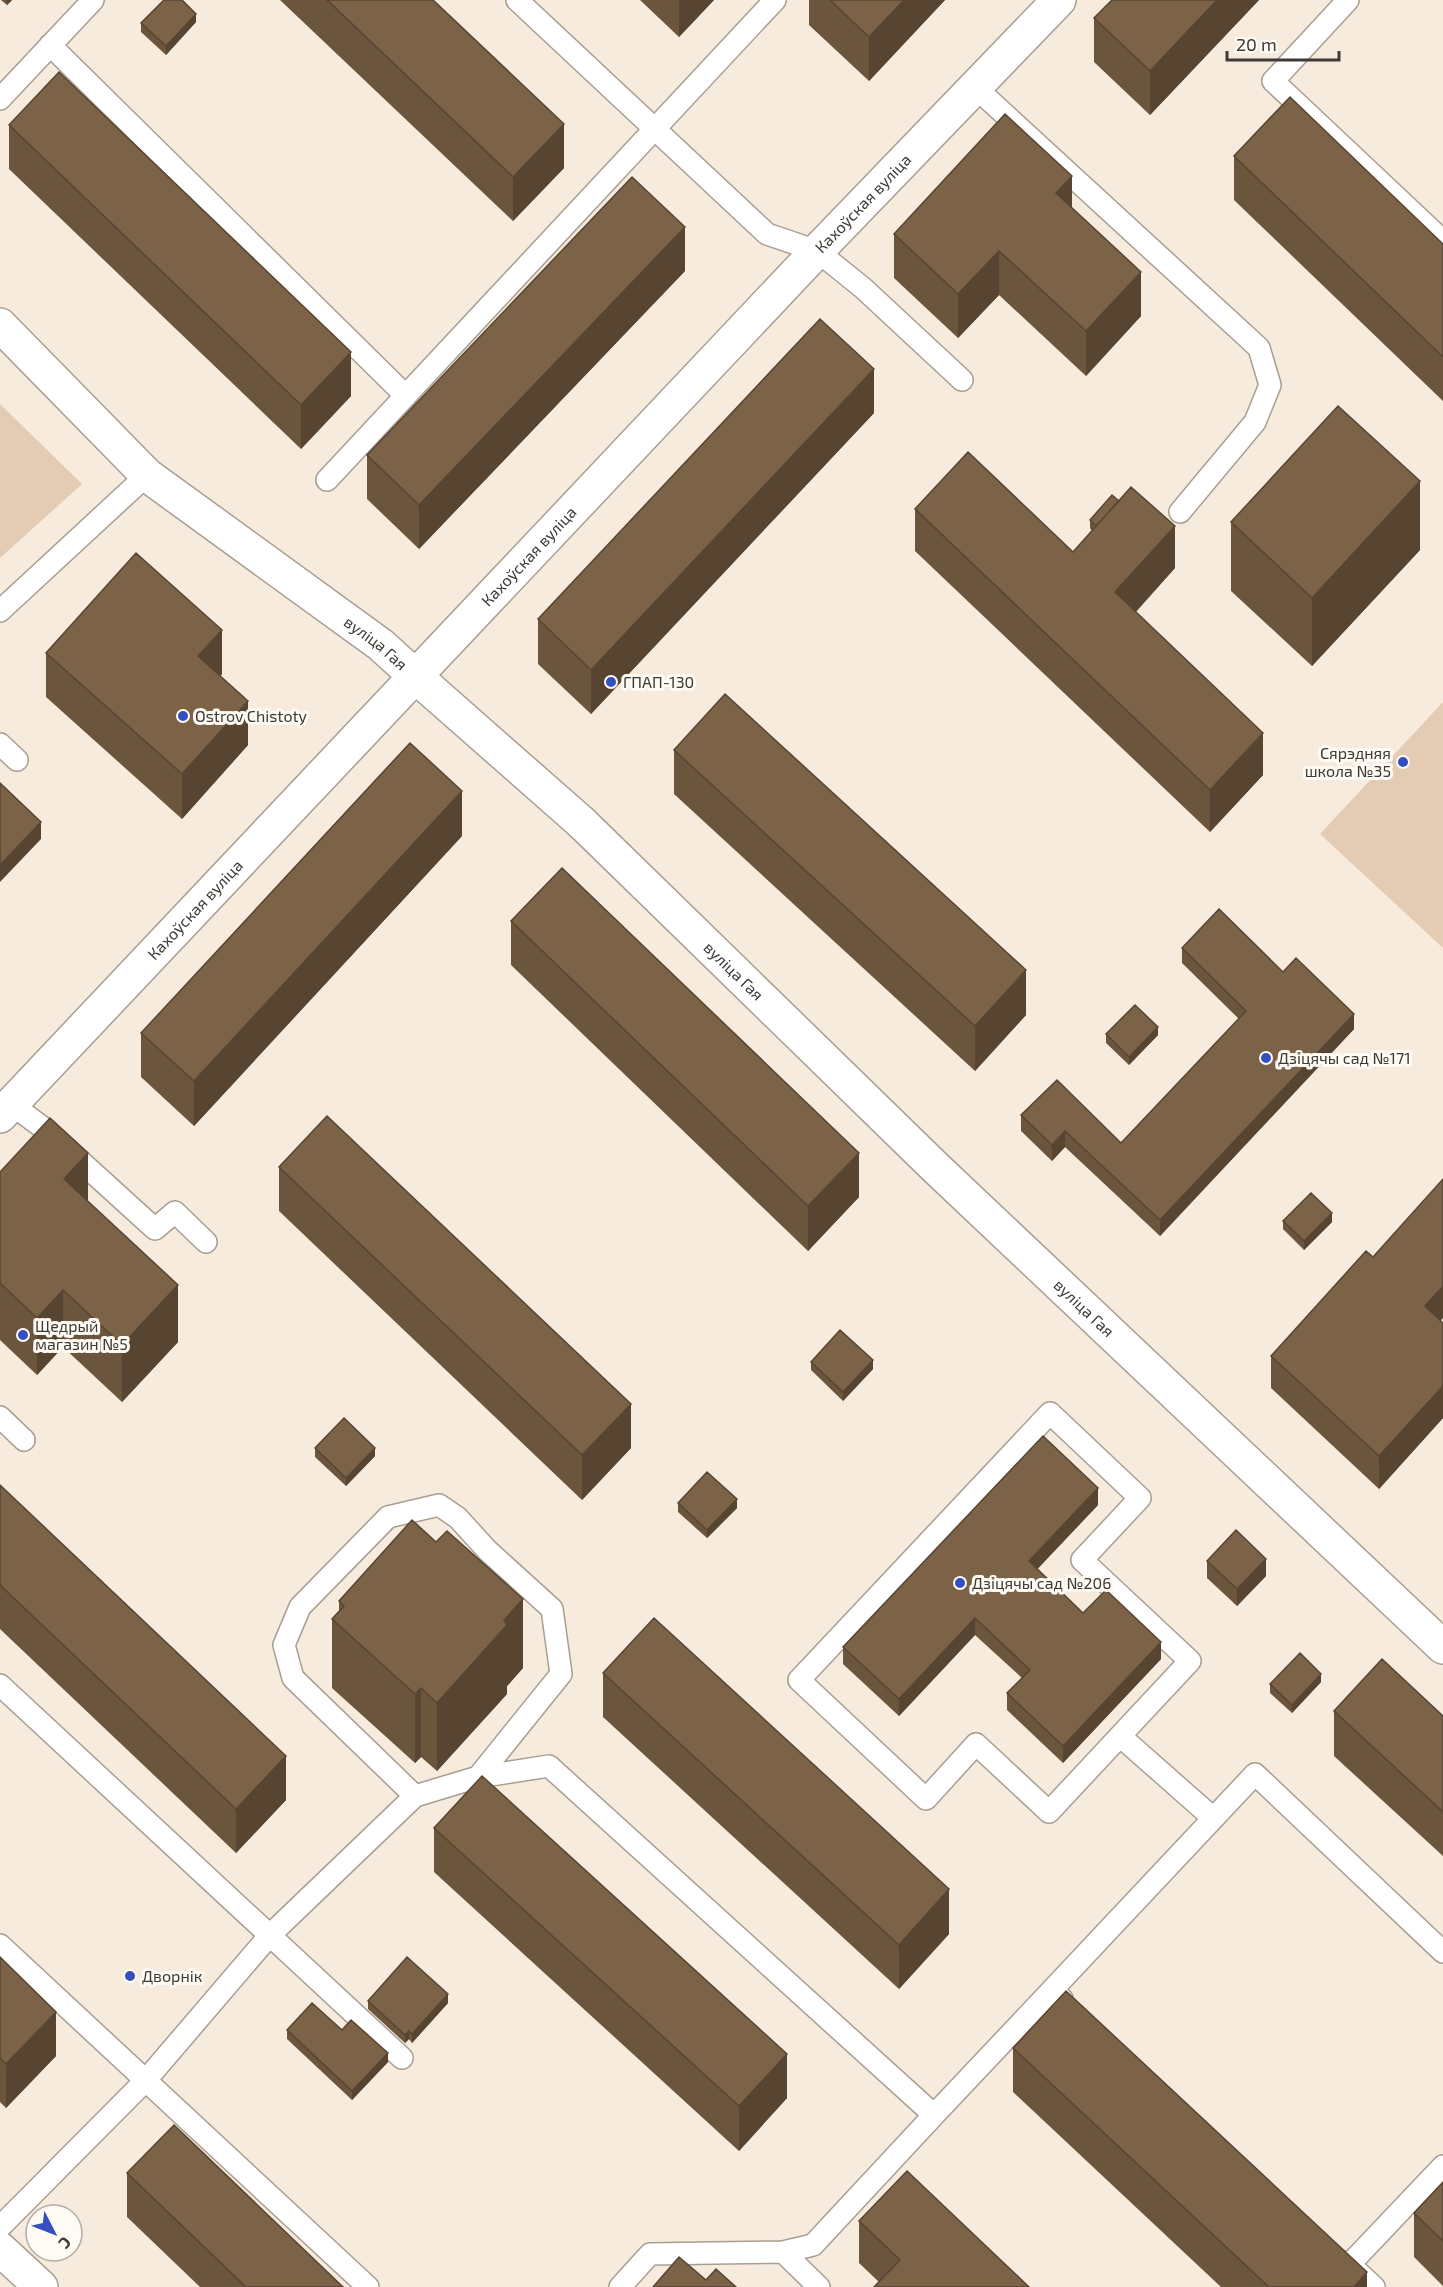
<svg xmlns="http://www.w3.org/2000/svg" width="1443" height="2287" font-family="'Exo 2',sans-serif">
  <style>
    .green { fill: #e3ccb3 }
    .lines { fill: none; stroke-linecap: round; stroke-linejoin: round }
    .service-casing { stroke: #a99e92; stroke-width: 24 }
    .pedestrian-casing { stroke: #a99e92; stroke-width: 36 }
    .minor-casing { stroke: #a99e92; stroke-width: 36 }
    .tertiary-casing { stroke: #a99e92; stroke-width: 36 }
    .secondary-casing { stroke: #a99e92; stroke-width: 36 }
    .service { stroke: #fff; stroke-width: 21 }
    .pedestrian { stroke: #fff; stroke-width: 33 }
    .minor { stroke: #fff; stroke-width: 33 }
    .tertiary { stroke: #fff; stroke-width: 33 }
    .secondary { stroke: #fff; stroke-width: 33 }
    .wall { fill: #6b553d }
    .shaded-wall { fill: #574532 }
    .building { fill: #7c6347; stroke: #574532; stroke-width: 1.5 }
    .poi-dot { fill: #354fc1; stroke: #fefaf4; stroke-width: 2 }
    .labels { text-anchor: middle; stroke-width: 6; stroke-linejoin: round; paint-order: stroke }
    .street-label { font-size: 16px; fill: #3e3934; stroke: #fefaf4 }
    .poi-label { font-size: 16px; fill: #3e3934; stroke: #fefaf4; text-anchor: start }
  </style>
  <rect width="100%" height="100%" fill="#f7ebde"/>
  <!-- green -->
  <path class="green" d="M 0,404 L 82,484 L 0,558 Z
    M 1443,702 L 1443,948 L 1320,834 Z"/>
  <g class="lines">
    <!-- service casing -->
    <g class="service-casing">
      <path id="service" d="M 517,0 L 767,234 L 817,251 L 863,288 L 962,380
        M 1348,0 L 1273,81 L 1443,241
        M 50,45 L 406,396
        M 976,88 L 1259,348 L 1270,385 L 1255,422 L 1180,512
        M 0,99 L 93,0
        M 327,480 L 775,0
        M 0,611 L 147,475
        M 0,744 L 17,760
        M 11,1104 L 46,1130 L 155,1229 L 175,1212 L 206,1242
        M 1050,1413 L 1140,1498 L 1082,1560 L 1190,1661 L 1049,1812 L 976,1744 L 926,1799 L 799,1680 Z
        M 0,1417 L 24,1440
        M 0,1685 L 402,2058
        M 1120,1736 L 1213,1818
        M 415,1796 L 293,1678 L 284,1645 L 300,1607 L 388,1517 L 439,1505 L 458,1518 L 487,1550 L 552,1609 L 561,1674 L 478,1777
        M 0,1945 L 368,2287
        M 1062,1999 L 1052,1990 L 1255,1774 L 1443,1952
        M 0,2227 L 146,2080 L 270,1935 L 415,1796 L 478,1777 L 549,1766 L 934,2115 L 1052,1990
        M 783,2252 L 819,2287
        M 1347,2262 L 1374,2287
        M 1349,2265 L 1443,2166
        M 620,2287 L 650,2254 L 783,2252 L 813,2245 L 934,2115"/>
    </g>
    <!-- pedestrian casing -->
    <g class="pedestrian-casing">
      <g id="pedestrian">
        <path id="s1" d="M 582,823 L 936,1168 L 1443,1647"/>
      </g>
    </g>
    <!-- minor casing -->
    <g class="minor-casing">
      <path id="minor" d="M 415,676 L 582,823"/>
    </g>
    <!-- tertiary casing -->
    <g class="tertiary-casing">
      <g id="tertiary">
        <path id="s2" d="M 0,325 L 147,475 L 381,645 L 415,676"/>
      </g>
    </g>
    <!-- secondary casing -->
    <g class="secondary-casing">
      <g id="secondary">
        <path id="s3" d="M 0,1116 L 817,251 L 1059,0"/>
        <path d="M 0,2249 L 41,2287"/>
      </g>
    </g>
    <!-- service -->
    <use href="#service" class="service"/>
    <!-- pedestrian -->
    <use href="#pedestrian" class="pedestrian"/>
    <!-- minor -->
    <use href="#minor" class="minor"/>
    <!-- tertiary -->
    <use href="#tertiary" class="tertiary"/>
    <!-- secondary -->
    <use href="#secondary" class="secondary"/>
  </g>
  <!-- wall -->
  <path class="wall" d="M 1,0 L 12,0 L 7,5 Z
    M 280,0 L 433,0 L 564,168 L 513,221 Z
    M 640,0 L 714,0 L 679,37 Z
    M 809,0 L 945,0 L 869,81 L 809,25 Z
    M 1259,0 L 1150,115 L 1094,62 L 1094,18 Z
    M 196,22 L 166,55 L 141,32 L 141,23 Z
    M 9,125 L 351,396 L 301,449 L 9,169 Z
    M 1234,156 L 1443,244 L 1443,401 L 1234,200 Z
    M 1072,208 L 1141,316 L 1086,376 L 999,295 L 958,338 L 894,278 L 894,234 Z
    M 685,271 L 419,549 L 367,499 L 367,455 Z
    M 874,413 L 591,714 L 538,664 L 538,619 Z
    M 915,509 L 1073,552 L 1092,531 L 1090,528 L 1090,520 L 1175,568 L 1136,612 L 1263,775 L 1210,832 L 915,551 Z
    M 1231,522 L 1420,550 L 1312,666 L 1231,591 Z
    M 46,653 L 222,674 L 220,676 L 248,745 L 182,819 L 46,697 Z
    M 674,750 L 1026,1015 L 975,1071 L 674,794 Z
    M 462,836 L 194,1126 L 141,1077 L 141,1033 Z
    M 511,921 L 859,1197 L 808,1251 L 511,965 Z
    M 1182,948 L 1283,972 L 1354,1029 L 1160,1236 L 1065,1147 L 1052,1161 L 1021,1131 L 1021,1115 L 1121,1143 L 1239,1019 L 1182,963 Z
    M 1106,1034 L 1158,1035 L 1129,1065 L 1106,1043 Z
    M 279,1167 L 631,1448 L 582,1500 L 279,1211 Z
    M 0,1172 L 88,1201 L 178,1342 L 122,1402 L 63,1347 L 37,1375 L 0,1340 Z
    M 1283,1221 L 1332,1222 L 1304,1250 L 1283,1229 Z
    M 1441,1321 L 1443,1323 L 1443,1418 L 1379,1489 L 1271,1388 L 1271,1356 Z
    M 811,1362 L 873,1369 L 843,1401 L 811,1370 Z
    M 315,1448 L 375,1456 L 346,1486 L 315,1457 Z
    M 0,1485 L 286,1800 L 236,1853 L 0,1629 Z
    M 678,1503 L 737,1508 L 707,1538 L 678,1512 Z
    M 1098,1505 L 1037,1569 L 1083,1613 L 1161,1659 L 1063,1763 L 1007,1710 L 1007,1693 L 1022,1678 L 975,1635 L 899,1716 L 843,1664 L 843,1647 Z
    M 1207,1561 L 1266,1576 L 1237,1606 L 1207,1578 Z
    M 339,1601 L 523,1668 L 507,1686 L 507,1694 L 437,1771 L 421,1757 L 415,1763 L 332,1688 L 332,1619 L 339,1612 Z
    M 603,1673 L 949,1934 L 899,1989 L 603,1717 Z
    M 1321,1682 L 1292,1713 L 1270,1693 L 1270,1684 Z
    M 1334,1711 L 1443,1716 L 1443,1856 L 1334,1756 Z
    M 434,1828 L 787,2098 L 739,2151 L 434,1872 Z
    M 0,1957 L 56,2056 L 6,2108 L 0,2102 Z
    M 368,2001 L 448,2003 L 412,2043 L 409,2039 L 405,2043 L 368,2009 Z
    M 287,2030 L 342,2030 L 388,2062 L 352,2100 L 287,2039 Z
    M 1013,2048 L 1367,2287 L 1221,2287 L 1013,2092 Z
    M 127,2173 L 343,2287 L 200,2287 L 127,2217 Z
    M 1443,2182 L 1443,2286 L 1414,2257 L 1414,2213 Z
    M 859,2221 L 1029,2287 L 879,2282 L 859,2263 Z"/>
  <!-- shaded-wall -->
  <path class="shaded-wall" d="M 7,0 L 12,0 L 7,5 Z
    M 679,0 L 714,0 L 679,37 Z
    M 904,0 L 945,0 L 869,81 L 869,37 Z
    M 1217,0 L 1259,0 L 1150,115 L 1150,71 Z
    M 196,14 L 196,22 L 166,55 L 166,46 Z
    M 564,124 L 564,168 L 513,221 L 513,177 Z
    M 1072,176 L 1072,220 L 1056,193 Z
    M 685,227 L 685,271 L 419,549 L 419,505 Z
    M 999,251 L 999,295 L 958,338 L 958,294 Z
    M 1141,272 L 1141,316 L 1086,376 L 1086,331 Z
    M 351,352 L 351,396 L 301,449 L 301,405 Z
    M 874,369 L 874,413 L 591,714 L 591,670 Z
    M 1420,481 L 1420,550 L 1312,666 L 1312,598 Z
    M 1175,526 L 1175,568 L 1115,634 L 1115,592 Z
    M 222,630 L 222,674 L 198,700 L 198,656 Z
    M 248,701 L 248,745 L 182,819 L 182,774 Z
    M 1263,733 L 1263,775 L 1210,832 L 1210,790 Z
    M 462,791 L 462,836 L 194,1126 L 194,1081 Z
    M 41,822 L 41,839 L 0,882 L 0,865 Z
    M 1026,970 L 1026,1015 L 975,1071 L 975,1026 Z
    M 1354,1014 L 1354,1029 L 1160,1236 L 1160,1220 Z
    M 1158,1027 L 1158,1035 L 1129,1065 L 1129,1057 Z
    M 1065,1131 L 1065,1147 L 1052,1161 L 1052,1145 Z
    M 88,1153 L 88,1209 L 64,1179 Z
    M 859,1153 L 859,1197 L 808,1251 L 808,1206 Z
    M 1332,1213 L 1332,1222 L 1304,1250 L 1304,1241 Z
    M 178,1285 L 178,1342 L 122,1402 L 122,1345 Z
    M 1443,1286 L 1443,1318 L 1425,1338 L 1425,1306 Z
    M 63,1290 L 63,1347 L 37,1375 L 37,1318 Z
    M 873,1360 L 873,1369 L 843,1401 L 843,1392 Z
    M 1443,1386 L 1443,1418 L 1379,1489 L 1379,1456 Z
    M 631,1404 L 631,1448 L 582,1500 L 582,1455 Z
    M 375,1448 L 375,1456 L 346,1486 L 346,1478 Z
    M 1098,1488 L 1098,1505 L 1029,1578 L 1029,1561 Z
    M 737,1499 L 737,1508 L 707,1538 L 707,1530 Z
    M 1266,1559 L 1266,1576 L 1237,1606 L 1237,1589 Z
    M 523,1599 L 523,1668 L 507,1686 L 507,1694 L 437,1771 L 437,1703 L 504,1620 Z
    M 975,1618 L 975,1635 L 899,1716 L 899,1699 Z
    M 1161,1642 L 1161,1659 L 1063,1763 L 1063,1746 Z
    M 1321,1674 L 1321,1682 L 1292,1713 L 1292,1705 Z
    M 421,1688 L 421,1757 L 415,1763 L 415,1694 Z
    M 286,1756 L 286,1800 L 236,1853 L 236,1809 Z
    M 949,1889 L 949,1934 L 899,1989 L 899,1945 Z
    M 448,1994 L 448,2003 L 412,2043 L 412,2034 Z
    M 56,2012 L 56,2056 L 6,2108 L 6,2064 Z
    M 409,2031 L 409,2039 L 405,2043 L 405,2035 Z
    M 388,2053 L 388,2062 L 352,2100 L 352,2091 Z
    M 787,2054 L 787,2098 L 739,2151 L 739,2106 Z
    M 1367,2272 L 1367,2287 L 1354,2287 Z"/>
  <!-- building -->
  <path class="building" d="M 164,0 L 182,0 L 196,14 L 166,46 L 141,23 Z
    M 327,0 L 433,0 L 564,124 L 513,177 Z
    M 830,0 L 904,0 L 869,37 Z
    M 1112,0 L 1217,0 L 1150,71 L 1094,18 Z
    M 59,72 L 351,352 L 301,405 L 9,125 Z
    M 1290,97 L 1443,244 L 1443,357 L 1234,156 Z
    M 1005,114 L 1072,176 L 1056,193 L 1141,272 L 1086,331 L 999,251 L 958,294 L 894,234 Z
    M 632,177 L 685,227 L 419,505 L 367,455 Z
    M 820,319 L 874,369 L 591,670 L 538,619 Z
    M 1338,406 L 1420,481 L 1312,598 L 1231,522 Z
    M 968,452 L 1073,552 L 1131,487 L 1175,526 L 1115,592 L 1263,733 L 1210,790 L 915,509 Z
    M 1112,495 L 1119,501 L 1096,526 L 1090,520 Z
    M 136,553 L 222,630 L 198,656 L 248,701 L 182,774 L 46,653 Z
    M 725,694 L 1026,970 L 975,1026 L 674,750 Z
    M 410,743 L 462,791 L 194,1081 L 141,1033 Z
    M 0,783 L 41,822 L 0,865 Z
    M 562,868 L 859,1153 L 808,1206 L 511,921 Z
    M 1219,909 L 1283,972 L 1296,958 L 1354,1014 L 1160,1220 L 1065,1131 L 1052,1145 L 1021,1115 L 1057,1080 L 1121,1143 L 1246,1011 L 1182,948 Z
    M 1135,1005 L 1158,1027 L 1129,1057 L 1106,1034 Z
    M 327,1116 L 631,1404 L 582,1455 L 279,1167 Z
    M 50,1118 L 88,1153 L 64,1179 L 178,1285 L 122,1345 L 63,1290 L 37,1318 L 0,1283 L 0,1172 Z
    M 1443,1179 L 1443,1286 L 1425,1306 L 1443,1323 L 1443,1386 L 1379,1456 L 1271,1356 L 1366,1251 L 1373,1257 Z
    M 1311,1193 L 1332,1213 L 1304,1241 L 1283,1221 Z
    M 840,1330 L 873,1360 L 843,1392 L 811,1362 Z
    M 344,1418 L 375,1448 L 346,1478 L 315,1448 Z
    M 1043,1436 L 1098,1488 L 1029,1561 L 1083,1613 L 1106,1590 L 1161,1642 L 1063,1746 L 1007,1693 L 1030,1670 L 975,1618 L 899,1699 L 843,1647 Z
    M 707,1472 L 737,1499 L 707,1530 L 678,1503 Z
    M 0,1485 L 286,1756 L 236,1809 L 0,1585 Z
    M 412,1520 L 436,1542 L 447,1531 L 523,1599 L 504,1620 L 507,1625 L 437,1703 L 421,1688 L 415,1694 L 332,1619 L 344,1606 L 339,1601 Z
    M 1236,1530 L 1266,1559 L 1237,1589 L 1207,1561 Z
    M 654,1618 L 949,1889 L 899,1945 L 603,1673 Z
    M 1300,1653 L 1321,1674 L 1292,1705 L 1270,1684 Z
    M 1382,1659 L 1443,1716 L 1443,1812 L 1334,1711 Z
    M 482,1776 L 787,2054 L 739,2106 L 434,1828 Z
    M 0,1957 L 56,2012 L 6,2064 L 0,2058 Z
    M 407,1957 L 448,1994 L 412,2034 L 409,2031 L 405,2035 L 368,2001 Z
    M 1066,1991 L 1367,2272 L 1354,2287 L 1269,2287 L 1013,2048 Z
    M 312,2003 L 342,2030 L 351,2020 L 388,2053 L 352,2091 L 287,2030 Z
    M 174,2125 L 343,2287 L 246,2287 L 127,2173 Z
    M 907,2171 L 1029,2287 L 874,2287 L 900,2260 L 859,2221 Z
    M 1443,2182 L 1443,2241 L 1414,2213 Z
    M 679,2257 L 706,2280 L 716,2269 L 736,2287 L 653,2287 Z"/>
  <!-- markers -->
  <g class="poi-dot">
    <circle cx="611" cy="682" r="6"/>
    <circle cx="183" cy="716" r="6"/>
    <circle cx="1403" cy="762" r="6"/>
    <circle cx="1266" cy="1058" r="6"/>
    <circle cx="23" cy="1335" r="6"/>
    <circle cx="960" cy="1583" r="6"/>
    <circle cx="130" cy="1976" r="6"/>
  </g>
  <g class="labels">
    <!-- street labels -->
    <g class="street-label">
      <text dy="6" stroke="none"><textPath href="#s3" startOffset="1256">Кахоўская вуліца</textPath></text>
      <text dy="6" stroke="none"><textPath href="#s3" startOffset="770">Кахоўская вуліца</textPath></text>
      <text dy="6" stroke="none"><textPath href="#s2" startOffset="494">вуліца Гая</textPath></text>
      <text dy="6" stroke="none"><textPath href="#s3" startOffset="284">Кахоўская вуліца</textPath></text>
      <text dy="6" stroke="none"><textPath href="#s1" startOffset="212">вуліца Гая</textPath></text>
      <text dy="6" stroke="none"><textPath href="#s1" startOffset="698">вуліца Гая</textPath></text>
    </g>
    <!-- poi labels -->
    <g class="poi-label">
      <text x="623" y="688">ГПАП-130</text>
      <text x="195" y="722">Ostrov Chistoty</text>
      <text x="1391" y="759" text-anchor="end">Сярэдняя<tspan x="1391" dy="18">школа №35</tspan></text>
      <text x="1278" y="1064">Дзіцячы сад №171</text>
      <text x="35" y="1332">Щедрый<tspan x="35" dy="18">магазин №5</tspan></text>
      <text x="972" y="1589">Дзіцячы сад №206</text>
      <text x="142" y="1982">Дворнік</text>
    </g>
  </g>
  <!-- north arrow -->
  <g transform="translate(54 2233) rotate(132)"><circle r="28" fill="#fefaf4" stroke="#b1ada7" stroke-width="1.5"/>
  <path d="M0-4.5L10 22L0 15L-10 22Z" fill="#354fc1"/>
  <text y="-9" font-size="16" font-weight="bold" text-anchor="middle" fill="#3e3934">С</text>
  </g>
  <!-- scale -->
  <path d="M1227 51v9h112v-9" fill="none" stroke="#3e3934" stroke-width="3"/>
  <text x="1236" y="51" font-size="18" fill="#3e3934" stroke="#fefaf4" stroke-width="4.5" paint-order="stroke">20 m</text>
</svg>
